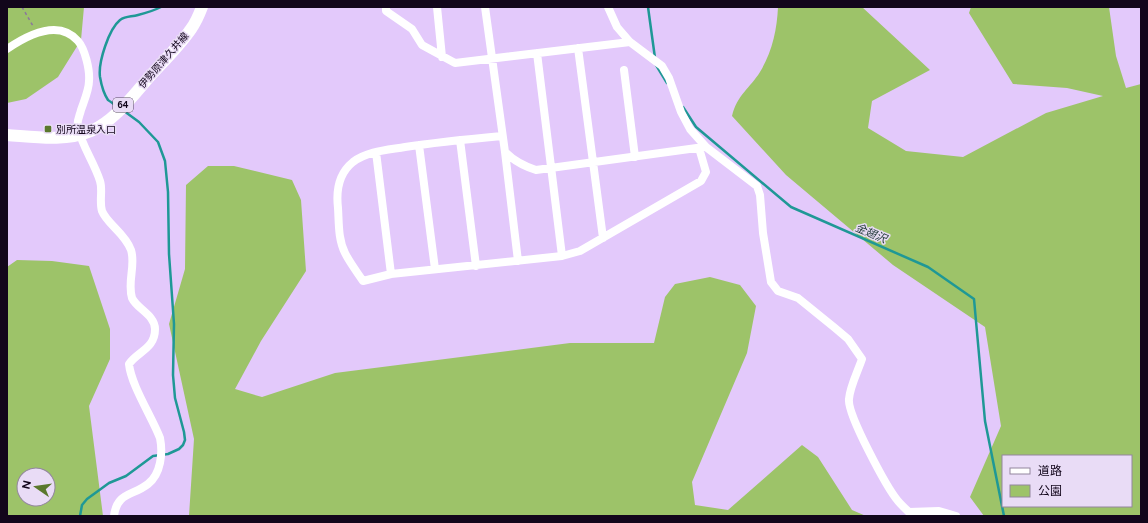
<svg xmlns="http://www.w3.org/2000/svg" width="1148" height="523" font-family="Figtree,'Noto Sans JP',sans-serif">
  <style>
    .green { fill: #9dc369; fill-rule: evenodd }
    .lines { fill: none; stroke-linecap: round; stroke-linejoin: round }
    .stream { stroke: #1f9896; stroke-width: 2.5 }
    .path { stroke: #8b779d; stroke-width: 1.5; stroke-dasharray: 3 3; stroke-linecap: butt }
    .minor { stroke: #fff; stroke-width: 8 }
    .primary { stroke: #fff; stroke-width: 12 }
    .poi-dot { fill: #5a782d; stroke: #e9dcf6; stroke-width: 1.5 }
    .labels { text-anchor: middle; stroke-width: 3; stroke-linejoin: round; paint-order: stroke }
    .shield { fill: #e9dcf6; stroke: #52465d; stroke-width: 1 }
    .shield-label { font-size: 9px; font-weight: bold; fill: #12061b }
    .street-label { font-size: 10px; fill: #12061b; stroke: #e9dcf6 }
    .poi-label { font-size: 10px; fill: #12061b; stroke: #e9dcf6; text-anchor: start }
    .water-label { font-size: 11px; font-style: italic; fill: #1e3835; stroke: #e9dcf6 }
  </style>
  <rect width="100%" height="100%" fill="#e3c9fb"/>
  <!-- green -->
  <path class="green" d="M 8,7 L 84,7 L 81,40 L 58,77 L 26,99 L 7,103 L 7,14 Z
    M 778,7 L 862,7 L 930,70 L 872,101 L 868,128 L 906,151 L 963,157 L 1046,113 L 1103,96 L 1067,88 L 1013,84 L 969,13 L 971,7 L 1109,7 L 1116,56 L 1126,88 L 1141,84 L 1141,516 L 984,516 L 970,497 L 1001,426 L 985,327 L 893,265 L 786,175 L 732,116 C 737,95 750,88 760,72 C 772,52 777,30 778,7 ZM 1003,456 L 1131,456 L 1131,506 L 1003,506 Z
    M 208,166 L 234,166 L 292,180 L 301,200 L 306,271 L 261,341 L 235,389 L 262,397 L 335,373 L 570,343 L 654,343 L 665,297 L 675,284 L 710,277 L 740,285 L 756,306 L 747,353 L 692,482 L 695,505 L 728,510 L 802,445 L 818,457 L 852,510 L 866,516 L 189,516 L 194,439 L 169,324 L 185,269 L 186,185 Z
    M 17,260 L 52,261 L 89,266 L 110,329 L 110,359 L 89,406 L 103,516 L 7,516 L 7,267 ZM 24,475 L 48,475 L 48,499 L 24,499 Z"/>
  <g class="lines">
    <!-- stream -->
    <path class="stream" d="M 648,7 L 655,58
      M 656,65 L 667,83
      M 118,107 C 115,105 111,102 108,100 C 104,94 101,83 100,77 C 98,62 109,29 120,20 C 126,16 131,17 138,15 C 146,13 153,11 161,7
      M 683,107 L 696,127 L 791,207 L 928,267 L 974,299 L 985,421 L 1004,516
      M 80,516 L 82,505 L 87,499 L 109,483 L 126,476 L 153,456 L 168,454 L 179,449 L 183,445 L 185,440 L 184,432 L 175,398 L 173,375 L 174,324 L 169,254 L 168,192 L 165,161 L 158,142 L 139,122 L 124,111"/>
    <!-- path -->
    <path class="path" d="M 22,7 L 33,26"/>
    <!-- minor -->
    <path class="minor" d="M 386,7 L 386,11 L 412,29 L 422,45 L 455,63 L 630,42
      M 437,7 L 442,57
      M 485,7 L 505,152 C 514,161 523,166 536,170 L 704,147
      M 608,7 L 617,27 L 630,42 L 662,66 L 669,78 L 681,112 L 690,129 L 706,147 L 757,186 L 760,195 L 763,233 L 771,282 L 778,291 L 798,298 L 835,328 L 848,339 L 862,359 C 858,371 850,386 849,399 C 847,414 887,488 898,501 C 902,506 908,511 913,516
      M 578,48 L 603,238
      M 7,49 C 26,36 58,18 78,41 C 85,49 90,70 89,81 C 89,90 84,101 81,110 C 80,115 76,122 78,128 C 82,146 94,162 100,181 C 103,190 99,201 102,211 C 107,224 125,233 131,250 C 136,265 127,282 132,298 C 137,309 155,315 155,329 C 155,349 138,351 129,364 C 131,385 152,417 160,438 C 163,453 161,474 148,484 C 133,496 117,492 114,516
      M 537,53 L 562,256
      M 624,70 L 635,157
      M 502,136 C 470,139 438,142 405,147 C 388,150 368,151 353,162 C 338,174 336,191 338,208 C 339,223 338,239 345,253 C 350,263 357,272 363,281 L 391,274 L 562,256 L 580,251 L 701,181 L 706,172 L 699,148
      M 460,140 L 476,266
      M 419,145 L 435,269
      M 376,152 L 391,274
      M 505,152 L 518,261
      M 909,512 L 939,511 L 956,516"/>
    <!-- primary -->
    <path class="primary" d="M 7,135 C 35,137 65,142 91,131 C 116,120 134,94 151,75 C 165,60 180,45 191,29 C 196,22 199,15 202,7"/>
  </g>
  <!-- markers -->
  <rect class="poi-dot" x="44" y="125" width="8" height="8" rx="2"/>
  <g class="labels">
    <!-- shield labels -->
    <rect class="shield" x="113" y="98" width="20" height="14" rx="3"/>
    <g class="shield-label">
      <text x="123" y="108">64</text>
    </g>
    <!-- street labels -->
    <g class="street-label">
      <text transform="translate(163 60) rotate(-49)" y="4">伊勢原津久井線</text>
    </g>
    <!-- poi labels -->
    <g class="poi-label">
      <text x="56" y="133">別所温泉入口</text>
    </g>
    <!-- water labels -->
    <g class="water-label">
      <text transform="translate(871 233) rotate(23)" y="4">金翅沢</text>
    </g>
  </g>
  <!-- border -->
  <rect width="1148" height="523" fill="none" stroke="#12061b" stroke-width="16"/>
  <!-- legend -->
  <rect x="1002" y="455" width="130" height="52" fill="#e9dcf6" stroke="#93869e"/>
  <rect x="1010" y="468" width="20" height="6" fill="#ffffff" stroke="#93869e"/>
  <text x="1038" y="475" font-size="12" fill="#12061b">道路</text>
  <rect x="1010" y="485" width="20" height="12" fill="#9dc369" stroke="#93869e"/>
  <text x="1038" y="495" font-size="12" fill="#12061b">公園</text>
  <!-- north arrow -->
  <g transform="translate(36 487) rotate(283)"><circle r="19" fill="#e9dcf6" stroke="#93869e"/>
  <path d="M0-3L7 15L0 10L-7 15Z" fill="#5a782d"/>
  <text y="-6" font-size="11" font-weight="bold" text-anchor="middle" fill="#12061b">N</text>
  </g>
</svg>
